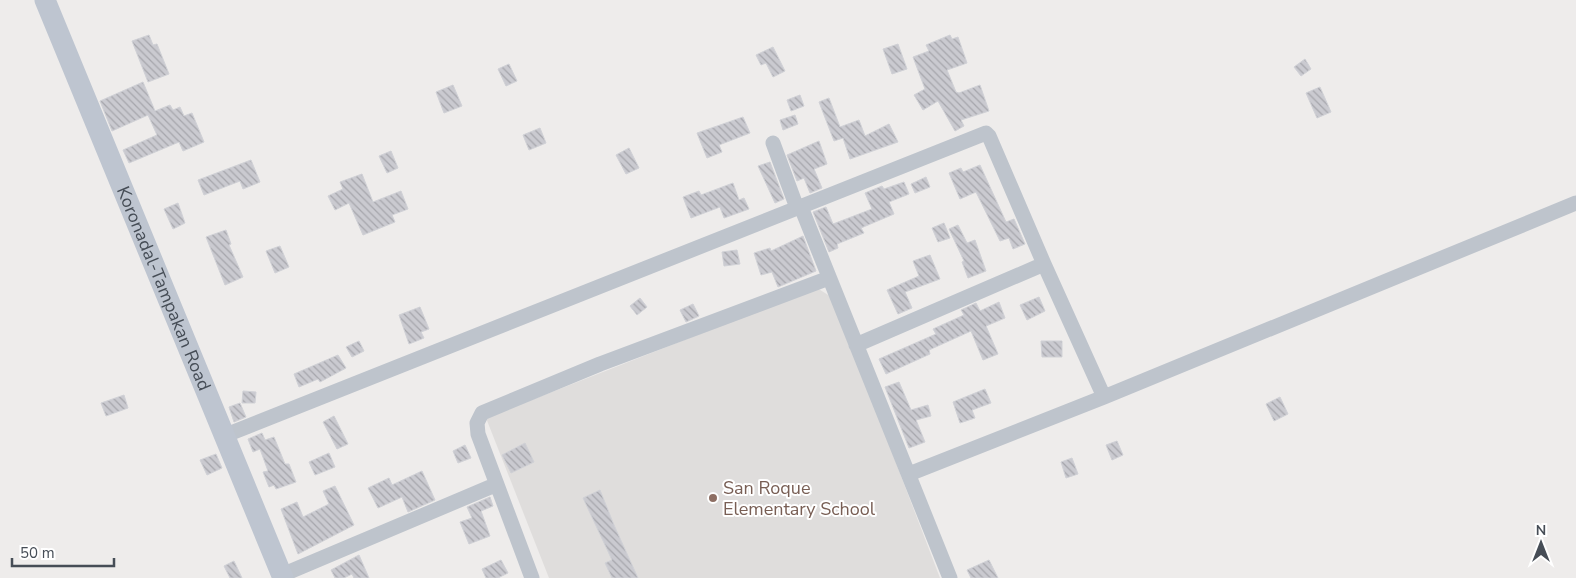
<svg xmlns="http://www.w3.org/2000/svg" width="1576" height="578" font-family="'Nunito Sans',sans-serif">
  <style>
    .education { fill: #dfdddc }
    .building { fill: url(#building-back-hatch); stroke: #d0d1d6 }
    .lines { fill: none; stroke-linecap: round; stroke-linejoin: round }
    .minor { stroke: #bec4cc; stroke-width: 15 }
    .secondary { stroke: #bec5d0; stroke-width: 21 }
    .education-dot { fill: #8d6e63; stroke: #fff; stroke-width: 2 }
    .labels { text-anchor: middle; stroke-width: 4; stroke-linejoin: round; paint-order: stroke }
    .street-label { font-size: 18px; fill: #464d56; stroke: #fff }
    .education-label { font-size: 18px; fill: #785e54; stroke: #fff; text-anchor: start }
  </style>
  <defs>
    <pattern id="building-back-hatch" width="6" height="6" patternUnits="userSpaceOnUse" patternTransform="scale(1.25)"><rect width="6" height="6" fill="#cacad0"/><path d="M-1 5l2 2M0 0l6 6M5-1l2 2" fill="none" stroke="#a6a6ac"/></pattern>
  </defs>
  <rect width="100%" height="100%" fill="#eeeceb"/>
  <!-- education -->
  <path class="education" d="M 817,288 L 833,298 L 940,578 L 549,578 L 486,418 Z"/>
  <!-- building -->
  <path class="building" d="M 149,35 L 153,45 L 157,44 L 169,74 L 148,82 L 132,41 Z
    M 950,35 L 952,39 L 958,37 L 967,63 L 947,70 L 956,92 L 959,93 L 980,85 L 989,111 L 961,120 L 964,126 L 955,131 L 938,101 L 923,110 L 914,95 L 925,89 L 913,57 L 929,51 L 926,45 Z
    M 898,44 L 907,69 L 892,74 L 883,49 Z
    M 773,47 L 785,71 L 773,77 L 766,63 L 761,65 L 756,55 Z
    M 1305,59 L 1311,69 L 1301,76 L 1294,67 Z
    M 509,64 L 517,81 L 506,86 L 498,69 Z
    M 143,82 L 155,111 L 170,105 L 173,110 L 180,107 L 184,116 L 192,113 L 204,142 L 183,151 L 179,142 L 129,163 L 123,150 L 157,135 L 148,115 L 112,131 L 100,101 Z
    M 453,85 L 462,106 L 444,113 L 436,92 Z
    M 1320,87 L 1331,112 L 1317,118 L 1306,93 Z
    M 800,95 L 804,106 L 791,111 L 787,100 Z
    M 829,98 L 840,127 L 859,120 L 865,136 L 889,124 L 898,142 L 850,159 L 843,138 L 834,141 L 819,102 Z
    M 795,115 L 798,124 L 783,130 L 780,120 Z
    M 743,117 L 750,133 L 719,145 L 722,152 L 707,158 L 697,133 Z
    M 540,128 L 546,143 L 529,150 L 523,135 Z
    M 819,141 L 827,164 L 814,169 L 822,188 L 810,193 L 804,178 L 797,181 L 787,155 Z
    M 629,148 L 639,168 L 626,174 L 616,155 Z
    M 391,151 L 398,168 L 387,173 L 379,156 Z
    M 251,160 L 260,182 L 243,189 L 240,181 L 204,195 L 198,180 Z
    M 770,162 L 784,199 L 775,203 L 758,166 Z
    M 980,165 L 1006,222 L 1014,219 L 1025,244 L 1013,249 L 1009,238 L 1000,241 L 976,192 L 960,199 L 949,173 L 961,168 L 963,172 Z
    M 362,174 L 373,202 L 401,191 L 408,209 L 392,215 L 395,222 L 363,235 L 349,203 L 335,210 L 328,196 L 343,189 L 340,182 Z
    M 926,177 L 930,187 L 915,193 L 911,184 Z
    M 904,182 L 909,194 L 889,202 L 894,214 L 861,228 L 864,233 L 837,244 L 838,248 L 829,252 L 813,212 L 826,207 L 833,224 L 872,209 L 865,193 L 882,186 L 884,189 Z
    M 733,183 L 739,200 L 744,198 L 749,209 L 724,218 L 720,207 L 691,218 L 683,197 L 699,191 L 701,195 Z
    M 178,203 L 185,223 L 173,229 L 164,209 Z
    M 944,223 L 950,238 L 938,242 L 932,228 Z
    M 958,225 L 967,243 L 975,240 L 986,271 L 968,278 L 962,262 L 964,261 L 949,229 Z
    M 226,230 L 231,244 L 229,245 L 243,277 L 225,285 L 206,237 Z
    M 803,236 L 816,271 L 778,287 L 772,272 L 761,275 L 754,253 L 770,248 L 771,251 Z
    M 280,246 L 289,267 L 275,273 L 266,251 Z
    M 737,250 L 740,264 L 724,266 L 722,252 Z
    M 930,255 L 940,279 L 905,292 L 912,308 L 898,314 L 887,290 L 919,276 L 913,261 Z
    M 1039,297 L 1045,311 L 1027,320 L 1020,305 Z
    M 640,298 L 647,307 L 637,315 L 630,306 Z
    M 999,302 L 1005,318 L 986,326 L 998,354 L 983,360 L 971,331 L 929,350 L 930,354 L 886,374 L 879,359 L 936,334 L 933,329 L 964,315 L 961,310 L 976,303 L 980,311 Z
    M 693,304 L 699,316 L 686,322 L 680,310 Z
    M 420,307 L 429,329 L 421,332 L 424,338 L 409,344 L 399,315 Z
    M 359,341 L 364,351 L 352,357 L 346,347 Z
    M 1041,341 L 1062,341 L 1062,357 L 1042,357 Z
    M 338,355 L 346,368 L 320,382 L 318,379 L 299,387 L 294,374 Z
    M 899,382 L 911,410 L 928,405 L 931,416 L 916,420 L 925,442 L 909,448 L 885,387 Z
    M 985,389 L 991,403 L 972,410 L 975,418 L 960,423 L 953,402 Z
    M 243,391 L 256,392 L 255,403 L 242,403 Z
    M 124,395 L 128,408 L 106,416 L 101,403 Z
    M 1280,397 L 1288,414 L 1274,421 L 1266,404 Z
    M 240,403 L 246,417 L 234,422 L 229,407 Z
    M 334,416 L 348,444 L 337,449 L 323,422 Z
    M 262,433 L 265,440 L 274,437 L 285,464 L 289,464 L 296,482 L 276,489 L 274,485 L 269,487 L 263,472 L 268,471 L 260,449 L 253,452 L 248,439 Z
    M 1117,441 L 1123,455 L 1112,460 L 1106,445 Z
    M 525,443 L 534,462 L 511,473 L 502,455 Z
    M 465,445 L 471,458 L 458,463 L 453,451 Z
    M 329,453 L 335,467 L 315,475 L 309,462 Z
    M 216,454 L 222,468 L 207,475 L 200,460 Z
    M 1072,458 L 1078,474 L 1066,478 L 1061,462 Z
    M 422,471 L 435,500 L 408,512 L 402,497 L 378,508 L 368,488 L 389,478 L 392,485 Z
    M 335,486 L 354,525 L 298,554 L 281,509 L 297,502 L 303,517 L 329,504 L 323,491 Z
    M 600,490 L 614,525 L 638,578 L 612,578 L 605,563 L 612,560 L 583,498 Z
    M 490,497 L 493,506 L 481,511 L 490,536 L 469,544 L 460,522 L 472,518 L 467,507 Z
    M 359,555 L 369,578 L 354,578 L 352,574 L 344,578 L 335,578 L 331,570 Z
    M 501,560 L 508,573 L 498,578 L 486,578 L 482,569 Z
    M 989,560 L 998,578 L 971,578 L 967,570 Z
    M 234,561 L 242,578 L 230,578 L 224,566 Z"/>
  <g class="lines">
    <!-- minor -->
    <path class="minor" d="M 773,143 L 797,208
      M 801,207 L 950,578
      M 856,345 L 1044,264
      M 226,435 L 986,133 L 989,136 L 1044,264 L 1104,397
      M 909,474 L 1104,397 L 1576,203
      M 282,575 L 495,485
      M 532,578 L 478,434 L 477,423 L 482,413 L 600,364 L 829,278"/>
    <!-- secondary -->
    <path class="secondary" id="s1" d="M 45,0 L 283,578"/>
  </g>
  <!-- markers -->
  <circle class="education-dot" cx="713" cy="498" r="5"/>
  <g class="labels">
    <!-- street labels -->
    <g class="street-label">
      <text dy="6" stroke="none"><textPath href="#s1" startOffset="312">Koronadal-Tampakan Road</textPath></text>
    </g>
    <!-- education labels -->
    <g class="education-label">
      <text x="723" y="494">San Roque<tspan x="723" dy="21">Elementary School</tspan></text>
    </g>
  </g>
  <!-- north arrow -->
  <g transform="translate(1541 543)" stroke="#ffffff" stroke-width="4" paint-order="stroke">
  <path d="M0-4L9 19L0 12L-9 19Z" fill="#464d56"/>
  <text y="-8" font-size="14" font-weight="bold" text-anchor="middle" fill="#464d56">N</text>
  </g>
  <!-- scale -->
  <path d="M12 558v8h102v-8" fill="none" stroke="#464d56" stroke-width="2.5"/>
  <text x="20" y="558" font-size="15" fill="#464d56" stroke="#ffffff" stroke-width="4" paint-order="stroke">50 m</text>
</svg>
